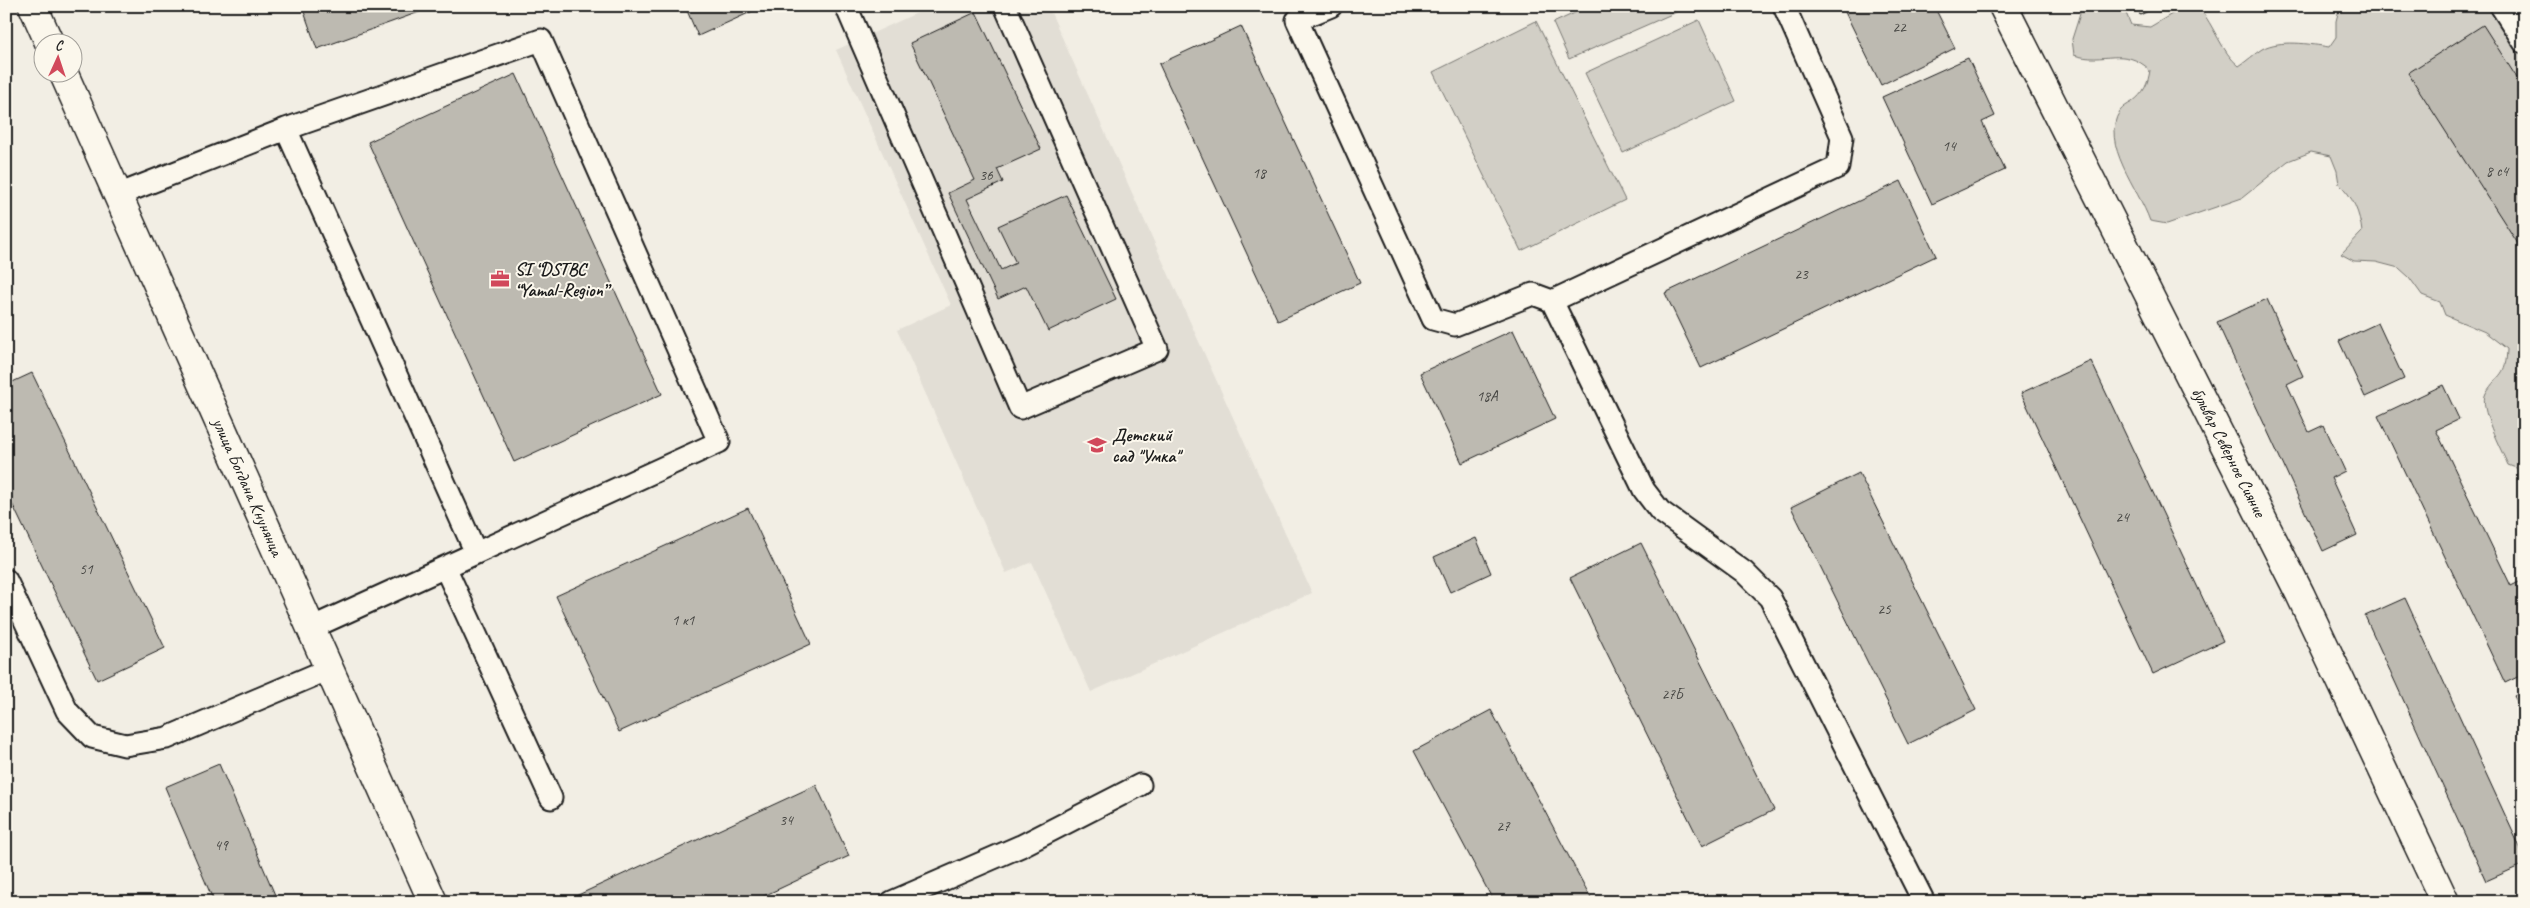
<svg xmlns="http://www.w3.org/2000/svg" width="2530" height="908" font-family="Caveat,sans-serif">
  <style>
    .built { fill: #e2ded5 }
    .green { fill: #d2cfc6; stroke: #777671 }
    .building { fill: #bdbab1; stroke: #1c1c1c }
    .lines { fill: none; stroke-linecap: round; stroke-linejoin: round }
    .service-casing { stroke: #1c1c1c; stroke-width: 25 }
    .minor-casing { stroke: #1c1c1c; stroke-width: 31 }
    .secondary-casing { stroke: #1c1c1c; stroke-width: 31 }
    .service { stroke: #fbf7ec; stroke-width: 21 }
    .minor { stroke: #fbf7ec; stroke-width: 28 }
    .secondary { stroke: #fbf7ec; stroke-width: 28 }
    .labels { text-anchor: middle; stroke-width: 4; stroke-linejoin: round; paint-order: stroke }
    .number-label { font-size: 15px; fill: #444441 }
    .poi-label { font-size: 18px; font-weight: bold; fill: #1c1c1c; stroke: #fbf7ec; text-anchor: start }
    .street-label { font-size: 18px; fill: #1c1c1c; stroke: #fbf7ec }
  </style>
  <rect width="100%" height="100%" fill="#f2eee4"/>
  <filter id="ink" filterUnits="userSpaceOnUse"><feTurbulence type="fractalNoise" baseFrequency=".02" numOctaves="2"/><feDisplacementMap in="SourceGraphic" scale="10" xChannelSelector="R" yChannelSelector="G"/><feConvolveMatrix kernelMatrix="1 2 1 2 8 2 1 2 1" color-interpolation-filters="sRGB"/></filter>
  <g filter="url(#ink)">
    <!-- built -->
    <path class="built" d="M 932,6 L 1048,6 L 1312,593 L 1091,692 L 1032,562 L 1006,573 L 897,330 L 951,305 L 836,50 Z"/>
    <!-- green -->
    <path class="green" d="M 1590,6 L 1690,6 L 1569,59 L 1553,23 Z
      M 2077,6 L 2123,6 L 2131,25 L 2150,27 L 2177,11 L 2199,8 C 2214,25 2222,53 2239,66 C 2247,61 2254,54 2262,49 C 2280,39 2310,44 2329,47 L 2336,37 L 2336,21 L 2340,6 L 2524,6 L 2524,471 L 2508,465 C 2501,449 2478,407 2486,393 C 2499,372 2506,377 2507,349 L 2485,332 L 2445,315 L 2440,302 L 2422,295 L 2409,277 L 2399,268 L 2376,262 L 2354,261 L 2341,254 L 2362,232 C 2360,214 2353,196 2339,184 L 2337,171 L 2331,156 L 2311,152 L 2288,161 L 2242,198 L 2167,224 L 2150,221 C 2139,189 2099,143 2120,111 C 2123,107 2127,105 2132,102 C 2144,93 2148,84 2150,70 C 2123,45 2104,65 2074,55 L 2072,39 L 2080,14 Z
      M 1699,20 L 1736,101 L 1623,153 L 1585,73 Z
      M 1536,21 L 1625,200 L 1521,251 L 1433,72 Z"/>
    <!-- building -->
    <path class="building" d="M 302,6 L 420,6 L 422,11 L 317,49 Z
      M 685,6 L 764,6 L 698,36 Z
      M 1842,6 L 1934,6 L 1955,48 L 1881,85 Z
      M 2137,6 L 2159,6 L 2140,15 Z
      M 976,12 L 1041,149 L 997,169 L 1003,182 L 967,199 L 1001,270 L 1016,263 L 998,226 L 1066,195 L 1116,299 L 1048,331 L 1026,286 L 998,299 L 948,193 L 975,180 L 910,43 Z
      M 2483,25 L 2524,89 L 2524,253 L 2408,73 Z
      M 1241,26 L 1360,283 L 1278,321 L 1159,64 Z
      M 1968,58 L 1995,116 L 1982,122 L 2005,170 L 1932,204 L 1882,97 Z
      M 516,74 L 662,394 L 514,462 L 368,142 Z
      M 1901,181 L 1936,256 L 1701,368 L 1665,293 Z
      M 2267,299 L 2303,376 L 2287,384 L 2309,432 L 2324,425 L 2345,471 L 2331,478 L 2357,535 L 2323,551 L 2217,322 Z
      M 2378,323 L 2404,379 L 2365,397 L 2339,341 Z
      M 1513,330 L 1555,419 L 1462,463 L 1420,373 Z
      M 2091,361 L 2223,641 L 2153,674 L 2021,393 Z
      M 32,373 L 165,648 L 97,680 L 6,491 L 6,385 Z
      M 2443,385 L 2459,419 L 2436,430 L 2511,586 L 2521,581 L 2524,588 L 2524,674 L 2505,683 L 2378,416 Z
      M 1859,473 L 1976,710 L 1908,744 L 1791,507 Z
      M 748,508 L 811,644 L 619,732 L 556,596 Z
      M 1476,538 L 1491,573 L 1450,592 L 1434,557 Z
      M 1641,543 L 1774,810 L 1702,846 L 1570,578 Z
      M 2405,598 L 2524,856 L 2524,864 L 2486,881 L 2365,616 Z
      M 2524,691 L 2524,714 L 2514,696 Z
      M 1491,710 L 1593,902 L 1494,902 L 1414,751 Z
      M 219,764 L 278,902 L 214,902 L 165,787 Z
      M 816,785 L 849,856 L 751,902 L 563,902 Z"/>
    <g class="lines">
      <!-- service casing -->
      <g class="service-casing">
        <path id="service" d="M 846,6 L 1020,408 L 1157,349 L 1005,6
          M 1331,6 L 1297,20 L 1433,319 L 1455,325 L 1533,294 L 1552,301
          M 1784,6 L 1842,137 L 1838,167 L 1552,301 L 1644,490 L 1660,511 L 1744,572 L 1770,598 L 1924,902
          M 2501,6 L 2524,42
          M 286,129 L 541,40 L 719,442 L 476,553
          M 118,195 L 286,129 L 476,553 L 311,628
          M 445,567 L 551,798
          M 6,580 L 67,711 L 92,737 L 125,745 L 167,738 L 329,669
          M 892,902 L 1021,846 L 1140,785"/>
      </g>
      <!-- minor casing -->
      <g class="minor-casing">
        <path id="minor" d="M 2003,6 L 2300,594 L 2445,902"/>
      </g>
      <!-- secondary casing -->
      <g class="secondary-casing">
        <path id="secondary" d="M 33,6 L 49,42
          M 63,72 L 433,902"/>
      </g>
      <!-- service -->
      <use href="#service" class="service"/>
      <!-- minor -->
      <use href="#minor" class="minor"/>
      <!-- secondary -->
      <use href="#secondary" class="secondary"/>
    </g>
  </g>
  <!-- icons -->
  <defs>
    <g id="office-bare" transform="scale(1.5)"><path d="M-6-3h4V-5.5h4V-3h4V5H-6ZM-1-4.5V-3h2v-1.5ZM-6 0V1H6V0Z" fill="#d1495b" stroke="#fbf7ec" stroke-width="2.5" paint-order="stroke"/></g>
    <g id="school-bare" transform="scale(1.5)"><path d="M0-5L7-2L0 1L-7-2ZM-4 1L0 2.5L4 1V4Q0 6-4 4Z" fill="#d1495b" stroke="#fbf7ec" stroke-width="2.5" paint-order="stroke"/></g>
  </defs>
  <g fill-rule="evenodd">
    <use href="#office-bare" x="500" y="279"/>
    <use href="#school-bare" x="1097" y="445"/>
  </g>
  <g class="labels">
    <!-- number labels -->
    <g class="number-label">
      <text x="1899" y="32">22</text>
      <text x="1949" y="151">14</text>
      <text x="2497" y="176">8 с4</text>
      <text x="1259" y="178">18</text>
      <text x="986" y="180">36</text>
      <text x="1801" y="279">23</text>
      <text x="1487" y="401">18А</text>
      <text x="2122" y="522">24</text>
      <text x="86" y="574">51</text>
      <text x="1884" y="614">25</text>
      <text x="683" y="625">1 к1</text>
      <text x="1672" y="699">27Б</text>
      <text x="786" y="825">34</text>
      <text x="1503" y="831">27</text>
      <text x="221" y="850">49</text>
    </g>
    <!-- poi labels -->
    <g class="poi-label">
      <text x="515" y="275">SI “DSTBC<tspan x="515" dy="21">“Yamal-Region”</tspan></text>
      <text x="1112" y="441">Детский<tspan x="1112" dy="21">сад "Умка"</tspan></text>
    </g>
    <!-- street labels -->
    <g class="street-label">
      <text transform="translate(2229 452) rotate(63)" y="6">бульвар Северное Сияние</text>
      <text transform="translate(248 487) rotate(66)" y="6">улица Богдана Кнунянца</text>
    </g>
  </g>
  <!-- margin -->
  <rect width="2530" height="908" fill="none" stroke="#fbf7ec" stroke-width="25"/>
  <rect x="12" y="12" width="2505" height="883" fill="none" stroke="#1c1c1c" stroke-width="2" filter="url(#ink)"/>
  <!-- north arrow -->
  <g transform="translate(58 58) rotate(3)"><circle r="24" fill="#fbf7ec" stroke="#a29f99"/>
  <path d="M0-4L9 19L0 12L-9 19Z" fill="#d1495b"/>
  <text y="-8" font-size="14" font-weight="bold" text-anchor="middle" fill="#1c1c1c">С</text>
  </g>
</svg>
